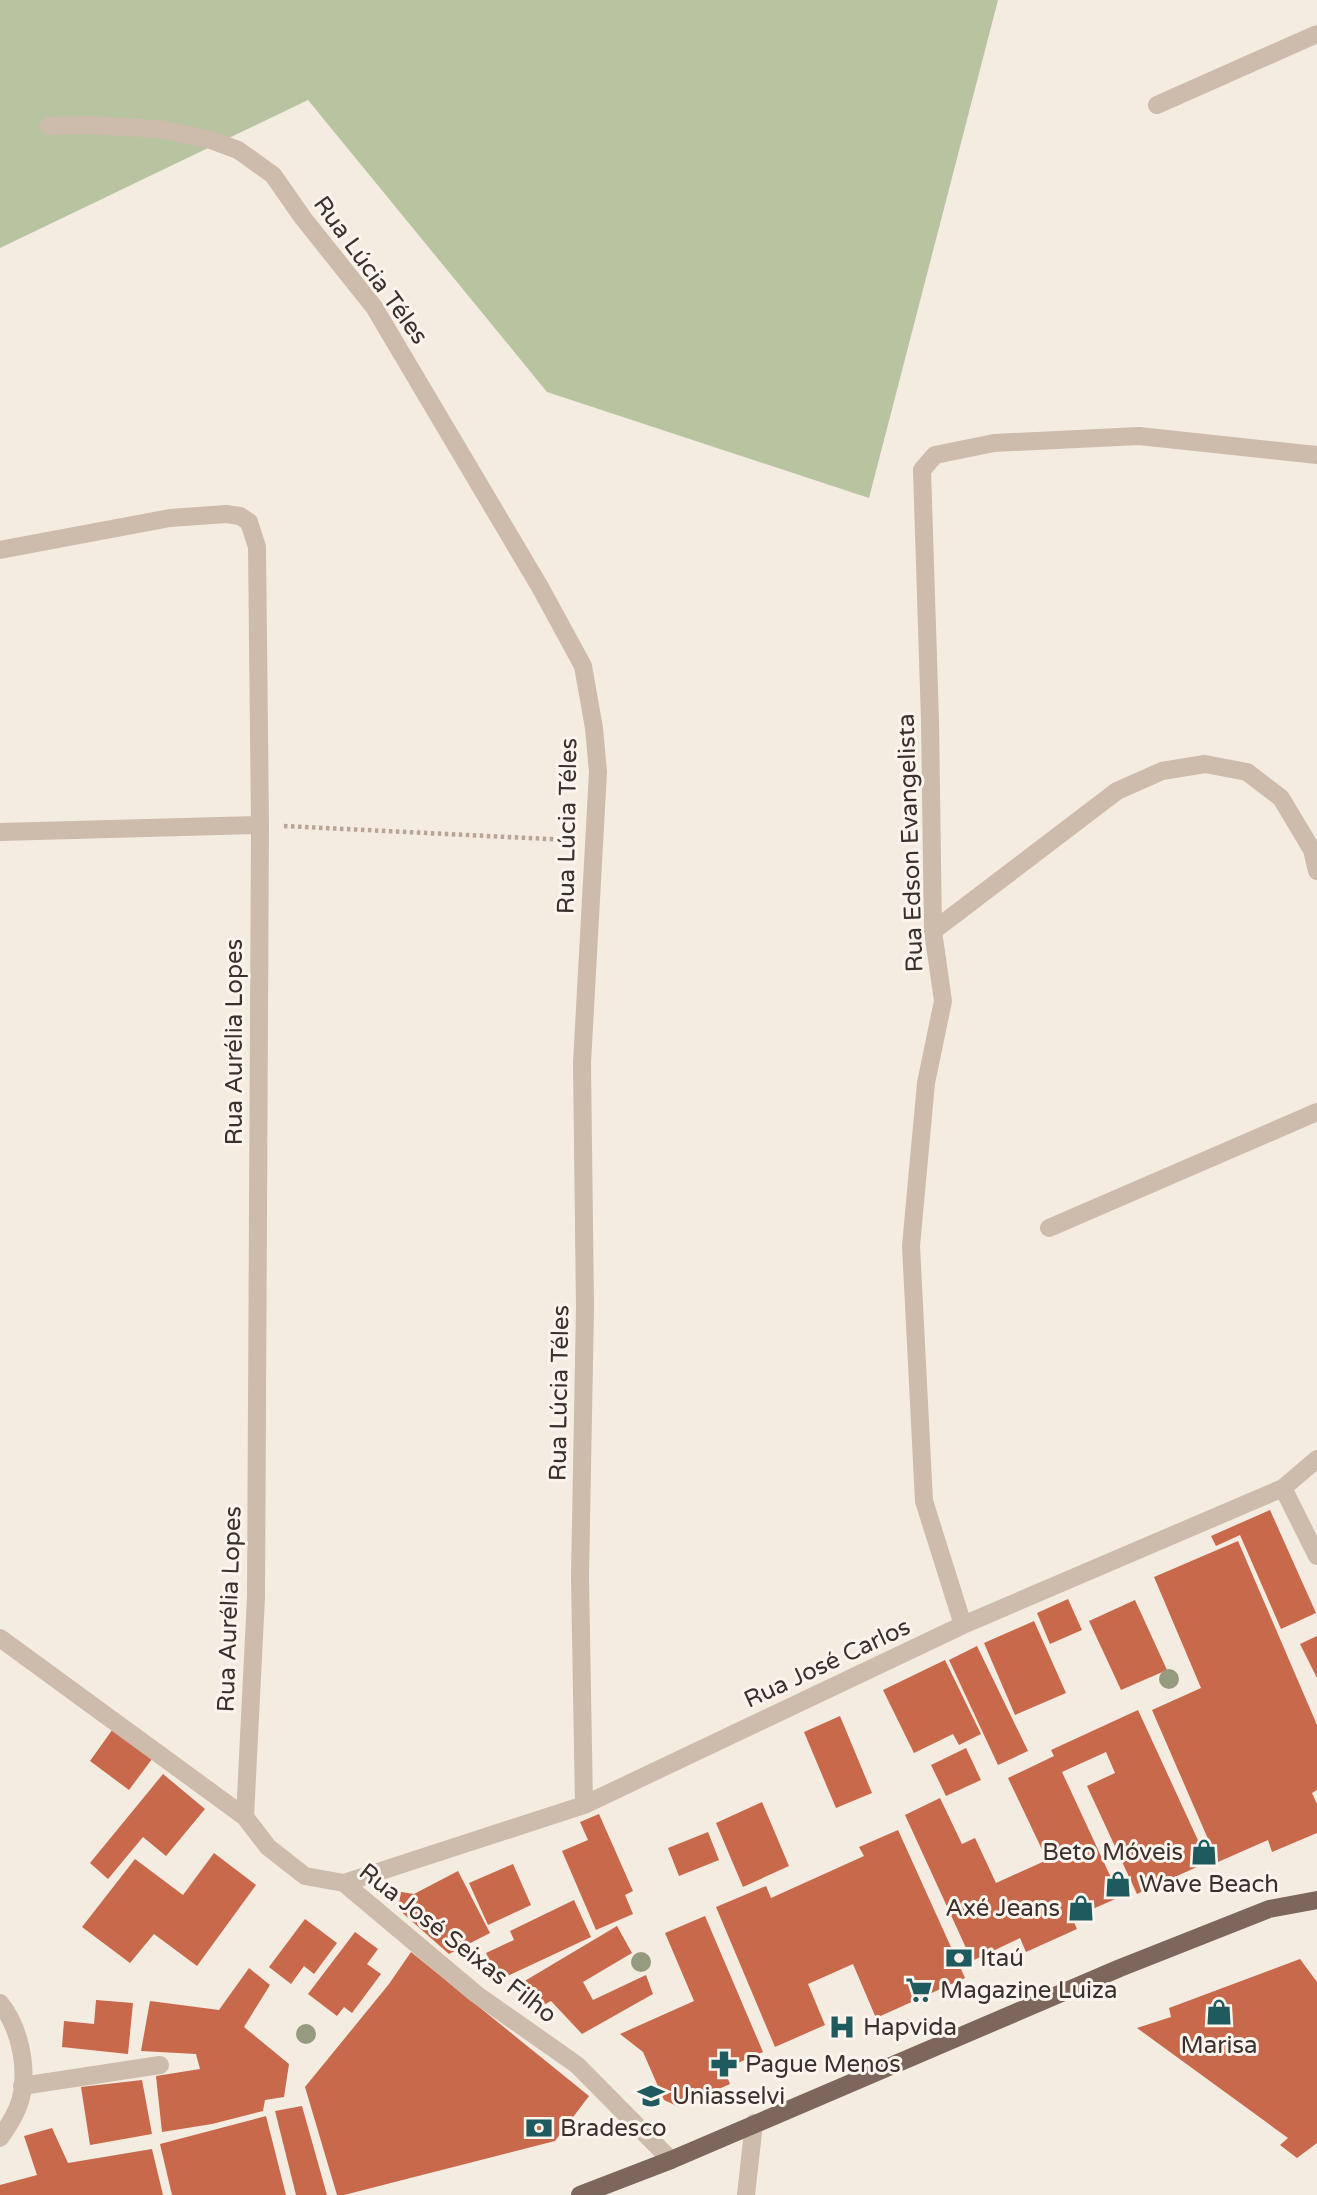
<svg xmlns="http://www.w3.org/2000/svg" width="1317" height="2195" font-family="'Varela Round',sans-serif">
  <style>
    .green { fill: #b8c4a0 }
    .building { fill: #c8694b }
    .lines { fill: none; stroke-linecap: round; stroke-linejoin: round }
    .path { stroke: #b9a596; stroke-width: 4.5; stroke-dasharray: 3.5 3.5; stroke-linecap: butt }
    .minor { stroke: #cdbbac; stroke-width: 18 }
    .major { stroke: #7d675c; stroke-width: 18 }
    .tree { fill: #969b7f }
    .labels { text-anchor: middle; stroke-width: 6; stroke-linejoin: round; paint-order: stroke }
    .street-label { font-size: 24px; fill: #3b302b; stroke: #fbf5ee }
    .poi-label { font-size: 24px; fill: #3b302b; stroke: #fbf5ee; text-anchor: start }
  </style>
  <rect width="100%" height="100%" fill="#f4ebe1"/>
  <!-- green -->
  <path class="green" d="M 0,0 L 998,0 L 869,498 L 547,392 L 308,100 L 0,248 Z"/>
  <!-- building -->
  <path class="building" d="M 1270,1510 L 1316,1613 L 1281,1629 L 1240,1535 L 1216,1546 L 1211,1536 Z
    M 1238,1541 L 1317,1725 L 1317,1790 L 1312,1793 L 1317,1804 L 1317,1833 L 1272,1852 L 1268,1840 L 1218,1862 L 1152,1710 L 1201,1688 L 1154,1577 Z
    M 1068,1599 L 1082,1630 L 1050,1644 L 1037,1613 Z
    M 1135,1600 L 1167,1670 L 1121,1690 L 1089,1621 Z
    M 1034,1621 L 1066,1693 L 1015,1715 L 984,1643 Z
    M 1317,1636 L 1317,1678 L 1300,1644 Z
    M 977,1646 L 1028,1751 L 998,1765 L 949,1660 Z
    M 945,1660 L 981,1734 L 959,1745 L 953,1734 L 914,1753 L 883,1690 Z
    M 1138,1710 L 1208,1862 L 1137,1894 L 1087,1786 L 1115,1773 L 1106,1752 L 1062,1772 L 1120,1897 L 1072,1918 L 1077,1929 L 1026,1952 L 1020,1938 L 972,1961 L 905,1815 L 940,1798 L 962,1844 L 975,1838 L 996,1883 L 1047,1860 L 1008,1778 L 1054,1756 L 1051,1750 Z
    M 840,1716 L 872,1793 L 836,1808 L 804,1732 Z
    M 115,1726 L 155,1755 L 129,1790 L 90,1761 Z
    M 966,1748 L 981,1780 L 946,1796 L 931,1765 Z
    M 163,1774 L 205,1809 L 166,1856 L 143,1837 L 108,1879 L 90,1863 Z
    M 762,1802 L 789,1866 L 743,1887 L 716,1823 Z
    M 599,1814 L 633,1891 L 625,1895 L 633,1914 L 596,1930 L 562,1851 L 588,1840 L 580,1822 Z
    M 898,1830 L 965,1978 L 876,2018 L 853,1964 L 808,1984 L 825,2025 L 775,2047 L 716,1907 L 766,1886 L 771,1898 L 864,1856 L 859,1847 Z
    M 708,1832 L 719,1860 L 679,1876 L 668,1848 Z
    M 214,1853 L 256,1885 L 197,1966 L 154,1934 L 130,1963 L 82,1927 L 135,1859 L 183,1895 Z
    M 513,1864 L 531,1905 L 488,1925 L 469,1883 Z
    M 458,1871 L 490,1933 L 449,1954 L 398,1909 L 401,1892 L 414,1894 Z
    M 574,1900 L 591,1937 L 499,1980 L 486,1953 L 514,1940 L 510,1931 Z
    M 705,1916 L 763,2052 L 724,2069 L 730,2084 L 679,2107 L 664,2100 L 643,2052 L 620,2034 L 694,2001 L 665,1933 Z
    M 305,1919 L 337,1943 L 314,1974 L 304,1966 L 291,1984 L 269,1967 Z
    M 617,1926 L 632,1953 L 583,1982 L 593,2000 L 646,1975 L 653,1994 L 582,2034 L 551,2001 L 538,2008 L 523,1982 Z
    M 355,1932 L 378,1949 L 367,1964 L 381,1974 L 352,2013 L 344,2007 L 337,2016 L 308,1994 Z
    M 411,1952 L 589,2096 L 555,2141 L 344,2195 L 337,2195 L 305,2087 L 389,1984 Z
    M 1300,1959 L 1317,1982 L 1317,2143 L 1297,2158 L 1280,2145 L 1288,2138 L 1137,2028 L 1171,2017 L 1169,2008 Z
    M 249,1968 L 270,1985 L 244,2027 L 289,2064 L 284,2097 L 265,2100 L 263,2111 L 212,2124 L 162,2132 L 156,2076 L 200,2069 L 196,2054 L 141,2051 L 150,2001 L 219,2010 Z
    M 96,2000 L 133,2003 L 128,2054 L 62,2047 L 64,2021 L 94,2024 Z
    M 142,2080 L 152,2134 L 90,2145 L 81,2087 Z
    M 302,2106 L 327,2195 L 296,2195 L 275,2111 Z
    M 266,2116 L 286,2195 L 172,2195 L 160,2144 Z
    M 52,2128 L 68,2163 L 152,2149 L 163,2195 L 0,2195 L 0,2185 L 37,2175 L 24,2136 Z"/>
  <g class="lines">
    <!-- path -->
    <path class="path" d="M 284,826 L 569,840"/>
    <!-- minor -->
    <path class="minor" d="M 1157,105 L 1317,34
      M 49,126 L 89,125 L 159,129 L 211,140 L 238,150 L 273,175 L 303,218 L 374,307 L 540,587 L 583,666 L 594,728 L 598,772 L 582,1063 L 585,1307 L 580,1577 L 584,1805
      M 0,550 L 170,518 L 226,514 L 240,516 L 249,522 L 257,547 L 260,825 L 256,1597 L 245,1817
      M 0,832 L 260,825
      M 933,931 L 1117,791 L 1162,771 L 1205,764 L 1247,772 L 1281,798 L 1312,850 L 1317,871
      M 1049,1228 L 1317,1112
      M 1283,1488 L 1317,1556
      M 963,1625 L 924,1501 L 911,1246 L 926,1083 L 943,1001 L 933,931 L 930,721 L 922,470 L 935,455 L 994,443 L 1139,436 L 1317,455
      M 0,1638 L 245,1817 L 268,1847 L 305,1876 L 344,1883 L 476,1994 L 577,2065 L 671,2160
      M 344,1883 L 584,1805 L 963,1625 L 1283,1488 L 1317,1459
      M 0,2003 C 19,2026 27,2064 22,2093 C 19,2110 9,2125 0,2138
      M 22,2086 L 160,2065
      M 746,2195 L 754,2123"/>
    <!-- major -->
    <path class="major" d="M 580,2195 L 671,2160 L 1120,1968 L 1269,1909 L 1317,1900"/>
  </g>
  <!-- trees -->
  <g class="tree">
    <circle cx="1169" cy="1679" r="10"/>
    <circle cx="641" cy="1962" r="10"/>
    <circle cx="306" cy="2034" r="10"/>
  </g>
  <!-- icons -->
  <defs>
    <g id="shop-bare" transform="scale(2.1)"><path d="M-5-2.5h2.3a2.7 3.5 0 0 1 5.4 0H5L5.5 6h-11ZM-1.5-2.5h3a1.5 2.3 0 0 0-3 0Z" fill="#1f5a5e" stroke="#fbf5ee" stroke-width="2.5" paint-order="stroke"/></g>
    <g id="bank-bare" transform="scale(2.1)"><path d="M-6-4H6V4H-6ZM0-2.3a2.3 2.3 0 1 0 0 4.6a2.3 2.3 0 1 0 0-4.6Z" fill="#1f5a5e" stroke="#fbf5ee" stroke-width="2.5" paint-order="stroke"/></g>
    <g id="supermarket-bare" transform="scale(2.1)"><path d="M-6-5.5h2.5l.6 2H6L4.5 2H-2.5L-4.4-4H-6ZM-1.5 3.2a1.3 1.3 0 1 0 .1 0ZM3 3.2a1.3 1.3 0 1 0 .1 0Z" fill="#1f5a5e" stroke="#fbf5ee" stroke-width="2.5" paint-order="stroke"/></g>
    <g id="hospital-bare" transform="scale(2.1)"><path d="M-5-5h3v3.5h4V-5h3V5h-3V1.5h-4V5h-3Z" fill="#1f5a5e" stroke="#fbf5ee" stroke-width="2.5" paint-order="stroke"/></g>
    <g id="pharmacy-bare" transform="scale(2.1)"><path d="M-2-6h4v4h4v4h-4v4h-4v-4h-4v-4h4Z" fill="#1f5a5e" stroke="#fbf5ee" stroke-width="2.5" paint-order="stroke"/></g>
    <g id="university-bare" transform="scale(2.1)"><path d="M0-5L7-2L0 1L-7-2ZM-4 1L0 2.5L4 1V4Q0 6-4 4Z" fill="#1f5a5e" stroke="#fbf5ee" stroke-width="2.5" paint-order="stroke"/></g>
  </defs>
  <g fill-rule="evenodd">
    <use href="#shop-bare" x="1204" y="1852"/>
    <use href="#shop-bare" x="1118" y="1884"/>
    <use href="#shop-bare" x="1081" y="1908"/>
    <use href="#bank-bare" x="959" y="1958"/>
    <use href="#supermarket-bare" x="919" y="1990"/>
    <use href="#shop-bare" x="1219" y="2012"/>
    <use href="#hospital-bare" x="842" y="2027"/>
    <use href="#pharmacy-bare" x="724" y="2064"/>
    <use href="#university-bare" x="651" y="2096"/>
    <use href="#bank-bare" x="539" y="2128"/>
  </g>
  <g class="labels">
    <!-- street labels -->
    <g class="street-label">
      <text transform="translate(371 270) rotate(54)" y="8">Rua Lúcia Téles</text>
      <text transform="translate(567 826) rotate(-89)" y="8">Rua Lúcia Téles</text>
      <text transform="translate(910 843) rotate(-92)" y="8">Rua Edson Evangelista</text>
      <text transform="translate(234 1042) rotate(-90)" y="8">Rua Aurélia Lopes</text>
      <text transform="translate(559 1393) rotate(-89)" y="8">Rua Lúcia Téles</text>
      <text transform="translate(229 1609) rotate(-88)" y="8">Rua Aurélia Lopes</text>
      <text transform="translate(827 1663) rotate(-25)" y="8">Rua José Carlos</text>
      <text transform="translate(458 1943) rotate(38)" y="8">Rua José Seixas Filho</text>
    </g>
    <!-- poi labels -->
    <g class="poi-label">
      <text x="1183" y="1860" text-anchor="end">Beto Móveis</text>
      <text x="1139" y="1892">Wave Beach</text>
      <text x="1060" y="1916" text-anchor="end">Axé Jeans</text>
      <text x="980" y="1966">Itaú</text>
      <text x="940" y="1998">Magazine Luiza</text>
      <text x="863" y="2035">Hapvida</text>
      <text x="1219" y="2053" text-anchor="middle">Marisa</text>
      <text x="745" y="2072">Pague Menos</text>
      <text x="672" y="2104">Uniasselvi</text>
      <text x="560" y="2136">Bradesco</text>
    </g>
  </g>
</svg>
